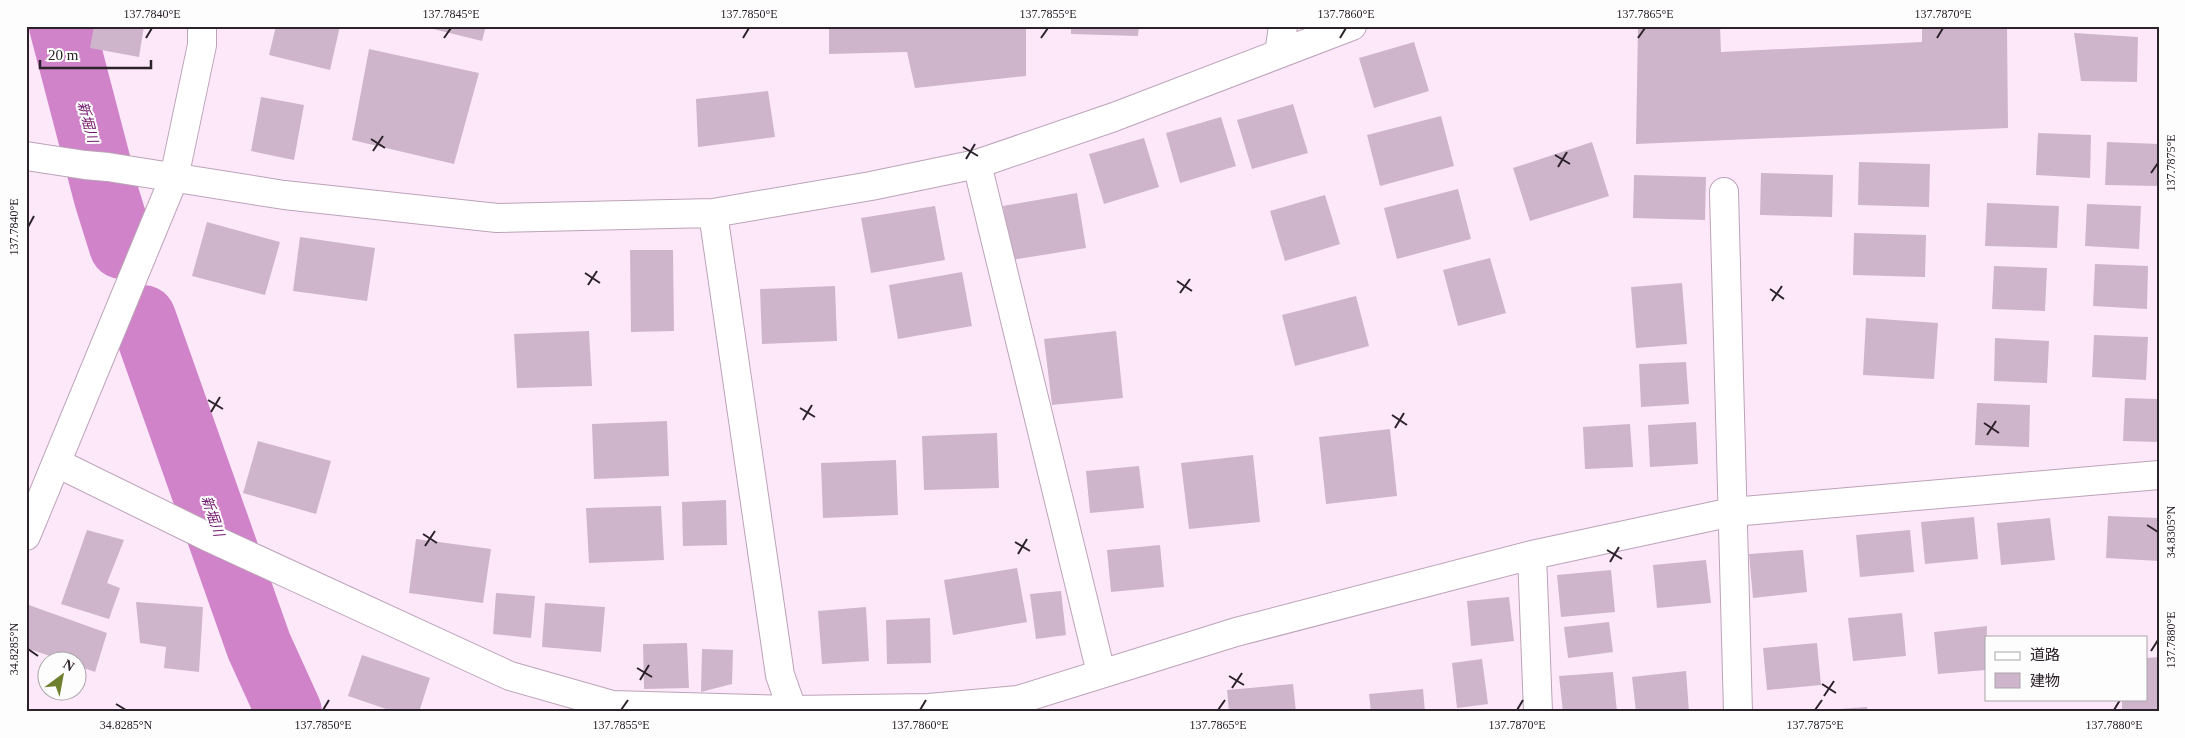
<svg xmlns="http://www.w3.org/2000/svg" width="2185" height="738" font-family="'Times New Roman','Noto Sans JP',serif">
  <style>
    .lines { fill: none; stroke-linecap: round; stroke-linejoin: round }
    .river { stroke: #d083c8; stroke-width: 66 }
    .building { fill: #cfb5cb }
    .minor-casing { stroke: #bca3b8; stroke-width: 30 }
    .minor { stroke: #fff; stroke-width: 28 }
    .ticks { fill: none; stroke: #2c222a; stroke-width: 2 }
    .labels { text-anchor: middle; stroke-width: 4; stroke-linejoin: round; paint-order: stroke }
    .water-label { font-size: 14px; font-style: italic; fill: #72166d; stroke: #fdfdfd }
    .neatline { fill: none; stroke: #2c222a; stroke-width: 2 }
    .ticks-label { font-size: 12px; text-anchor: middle; fill: #2c222a }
  </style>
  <rect width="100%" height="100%" fill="#fde8fa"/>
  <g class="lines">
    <!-- river -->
    <path class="river" d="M 62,26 L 107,198 L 122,246
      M 143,318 L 259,646 L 289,712"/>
  </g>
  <!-- building -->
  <path class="building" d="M 94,26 L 144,26 L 139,57 L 90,48 Z
    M 276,26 L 340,26 L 330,70 L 269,55 Z
    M 421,26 L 486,26 L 482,41 Z
    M 829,26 L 1026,26 L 1026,76 L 915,88 L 907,52 L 829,54 Z
    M 1071,26 L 1139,26 L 1138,36 L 1071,34 Z
    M 1638,26 L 1720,26 L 1721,52 L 1922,42 L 1922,26 L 2007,26 L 2008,128 L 1636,144 Z
    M 2074,33 L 2138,37 L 2137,82 L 2081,81 Z
    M 1414,42 L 1429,91 L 1374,108 L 1359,58 Z
    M 369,49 L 479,73 L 454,164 L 352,140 Z
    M 768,91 L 775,137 L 698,147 L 696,99 Z
    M 261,97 L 304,105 L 294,160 L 251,151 Z
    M 1293,104 L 1308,153 L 1252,169 L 1237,120 Z
    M 1441,116 L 1454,166 L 1380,186 L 1367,135 Z
    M 1221,117 L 1236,166 L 1180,183 L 1166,133 Z
    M 2038,133 L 2091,135 L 2090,178 L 2036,175 Z
    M 1144,138 L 1159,187 L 1104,204 L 1089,154 Z
    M 1592,142 L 1609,196 L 1530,221 L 1513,168 Z
    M 2107,142 L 2159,144 L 2159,186 L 2105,185 Z
    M 1859,162 L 1930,164 L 1929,207 L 1858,205 Z
    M 1761,173 L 1833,175 L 1832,217 L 1760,215 Z
    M 1634,175 L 1706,177 L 1705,220 L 1633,218 Z
    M 1458,189 L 1471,239 L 1397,259 L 1384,208 Z
    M 1077,193 L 1086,248 L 1012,260 L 1003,206 Z
    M 1325,195 L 1340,244 L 1285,261 L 1270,211 Z
    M 1987,203 L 2059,206 L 2057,248 L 1985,246 Z
    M 2087,204 L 2141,206 L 2139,249 L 2085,246 Z
    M 935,206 L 945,260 L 871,273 L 861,218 Z
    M 207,222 L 280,242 L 265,295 L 192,276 Z
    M 1854,233 L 1926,235 L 1925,277 L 1853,275 Z
    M 300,237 L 375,248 L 367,301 L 293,291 Z
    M 630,250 L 673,250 L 674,331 L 631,332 Z
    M 1490,258 L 1506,313 L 1458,326 L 1443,270 Z
    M 2095,264 L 2148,266 L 2147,309 L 2093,306 Z
    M 1994,266 L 2047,268 L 2045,311 L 1992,309 Z
    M 962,272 L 972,326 L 898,339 L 889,285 Z
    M 1682,283 L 1687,344 L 1636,348 L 1631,287 Z
    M 835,286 L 837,341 L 762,344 L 760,289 Z
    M 1356,296 L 1369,346 L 1295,366 L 1282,315 Z
    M 1866,318 L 1938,323 L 1934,379 L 1863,375 Z
    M 589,331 L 592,386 L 517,388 L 514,334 Z
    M 1116,331 L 1123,398 L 1052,405 L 1044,339 Z
    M 2094,335 L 2148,337 L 2146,380 L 2092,377 Z
    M 1995,338 L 2049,341 L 2047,383 L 1994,381 Z
    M 1686,362 L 1689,404 L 1641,407 L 1639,364 Z
    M 2125,398 L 2159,399 L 2159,442 L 2123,441 Z
    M 1977,403 L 2030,405 L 2029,447 L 1975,445 Z
    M 667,421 L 669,476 L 594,479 L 592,424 Z
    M 1696,422 L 1698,464 L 1650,467 L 1648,425 Z
    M 1630,424 L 1633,467 L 1585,469 L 1583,427 Z
    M 1390,429 L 1397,496 L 1326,504 L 1319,437 Z
    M 997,433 L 999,488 L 924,490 L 922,436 Z
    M 258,441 L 331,461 L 316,514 L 243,493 Z
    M 1253,455 L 1260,522 L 1189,529 L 1181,463 Z
    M 896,460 L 898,515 L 823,518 L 821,463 Z
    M 1139,466 L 1144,508 L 1090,513 L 1086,471 Z
    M 726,500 L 727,545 L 683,546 L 682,502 Z
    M 661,506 L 664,560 L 589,563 L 586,508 Z
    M 2108,516 L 2159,518 L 2159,561 L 2106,558 Z
    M 1974,517 L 1978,559 L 1925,564 L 1921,522 Z
    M 2050,518 L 2055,560 L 2001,565 L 1997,523 Z
    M 87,530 L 124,540 L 107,583 L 120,588 L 109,619 L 61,604 Z
    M 1910,530 L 1914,572 L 1860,577 L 1856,535 Z
    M 416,539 L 491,549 L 483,603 L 409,593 Z
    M 1160,545 L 1164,587 L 1111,592 L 1107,550 Z
    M 1803,550 L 1807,592 L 1753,598 L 1749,554 Z
    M 1706,560 L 1711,603 L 1657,608 L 1653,565 Z
    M 1017,568 L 1027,622 L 953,635 L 944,580 Z
    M 1611,570 L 1615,612 L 1561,617 L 1557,575 Z
    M 1061,591 L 1066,635 L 1036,639 L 1030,594 Z
    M 496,593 L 535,596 L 531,638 L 493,634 Z
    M 1509,597 L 1514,641 L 1471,646 L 1467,601 Z
    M 136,602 L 203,607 L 199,672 L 164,668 L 166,647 L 140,643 Z
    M 545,603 L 605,607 L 601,652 L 542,647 Z
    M 26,604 L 107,633 L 95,672 L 78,666 L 78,660 L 62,660 L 26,648 Z
    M 866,607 L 869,661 L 822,664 L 818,611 Z
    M 1902,613 L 1906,656 L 1853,661 L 1848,618 Z
    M 930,618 L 931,663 L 887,664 L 886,620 Z
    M 1609,622 L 1613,652 L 1568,658 L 1564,627 Z
    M 1987,626 L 1986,670 L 1938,674 L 1934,632 Z
    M 687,643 L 689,688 L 644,689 L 643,644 Z
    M 1817,643 L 1821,685 L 1767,690 L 1763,648 Z
    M 702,649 L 733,650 L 732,684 L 701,692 Z
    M 362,655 L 430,678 L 419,712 L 395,712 L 348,696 Z
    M 2159,657 L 2159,712 L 2122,712 L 2122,699 L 2146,699 L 2146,658 Z
    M 1482,659 L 1488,704 L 1457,708 L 1452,663 Z
    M 1686,671 L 1689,712 L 1636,712 L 1632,677 Z
    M 1613,672 L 1617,712 L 1563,712 L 1559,676 Z
    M 1293,684 L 1296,712 L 1229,712 L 1227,690 Z
    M 1423,689 L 1425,712 L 1371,712 L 1369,694 Z
    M 1867,707 L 1868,712 L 1824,712 L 1824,710 Z"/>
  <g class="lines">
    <!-- minor casing -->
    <g class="minor-casing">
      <path id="minor" d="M 1279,54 L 1283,26
        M 26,156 L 85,165 L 108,167 L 284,195 L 497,218 L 713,213 L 871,186 L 977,164 L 1114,117 L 1352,26
        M 977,164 L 1101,673
        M 1724,192 L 1738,712
        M 713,213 L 780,675 L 793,712
        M 57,463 L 206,536 L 510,676 L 612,705 L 792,710 L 929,708 L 1018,700 L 1236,632 L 1532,555 L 1732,512 L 2159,475
        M 26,536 L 174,178 L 202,45 L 202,26
        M 1532,555 L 1538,712"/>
    </g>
    <!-- minor -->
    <use href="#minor" class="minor"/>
  </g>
  <!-- ticks -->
  <path class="ticks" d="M 146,38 L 152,28M 444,38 L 451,28M 743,38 L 749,28M 1041,38 L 1048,28M 1340,38 L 1346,28M 1638,38 L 1645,28M 1937,38 L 1943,28M 371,139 L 385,148M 963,147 L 978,156M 373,151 L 383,136M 1555,155 L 1570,164M 966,159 L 975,144M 1558,167 L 1567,152M 2151,173 L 2158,163M 28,227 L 34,216M 585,273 L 600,283M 1177,281 L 1192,291M 588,285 L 597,271M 1770,289 L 1784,299M 1180,293 L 1190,279M 1772,301 L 1782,286M 208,400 L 223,409M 800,408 L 815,417M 211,412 L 220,397M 1392,415 L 1407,425M 803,420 L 812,405M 1984,423 L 1999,433M 1395,428 L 1404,413M 1987,435 L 1996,421M 2147,525 L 2158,532M 423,534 L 437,543M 1015,542 L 1030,551M 425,546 L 435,531M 1607,550 L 1622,559M 1018,554 L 1027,539M 1610,562 L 1619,547M 28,649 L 38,656M 2151,651 L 2158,640M 637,668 L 652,677M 1229,676 L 1244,685M 640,680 L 649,665M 1822,684 L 1836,693M 1232,688 L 1242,673M 1824,696 L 1834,681M 116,704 L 126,710M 323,710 L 329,700M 621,710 L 628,700M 920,710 L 926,700M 1218,710 L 1225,700M 1517,710 L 1523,700M 1815,710 L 1822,700M 2114,710 L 2120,700"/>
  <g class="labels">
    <!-- water labels -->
    <g class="water-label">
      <text transform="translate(88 122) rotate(75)" y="5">新堀川</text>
      <text transform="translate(213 516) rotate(71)" y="5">新堀川</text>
    </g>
  </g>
  <!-- border -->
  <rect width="2185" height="738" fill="none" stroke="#fdfdfd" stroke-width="55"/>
  <!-- legend -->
  <rect x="1985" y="636" width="162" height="65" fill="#fdfdfd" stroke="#a9a5a9"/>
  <rect x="1995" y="652" width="25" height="8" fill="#ffffff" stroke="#a9a5a9"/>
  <text x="2030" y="660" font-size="15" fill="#2c222a">道路</text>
  <rect x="1995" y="673" width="25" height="15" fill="#cfb5cb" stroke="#a9a5a9"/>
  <text x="2030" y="686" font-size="15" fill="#2c222a">建物</text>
  <!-- north arrow -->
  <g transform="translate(62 676) rotate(32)"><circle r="24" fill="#fdfdfd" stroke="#a9a5a9"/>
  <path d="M0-4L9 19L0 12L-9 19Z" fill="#6e802f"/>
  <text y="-8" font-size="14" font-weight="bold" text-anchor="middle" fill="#2c222a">N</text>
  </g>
  <!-- scale -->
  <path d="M40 60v8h111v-8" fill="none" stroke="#2c222a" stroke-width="2.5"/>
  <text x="48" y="60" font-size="15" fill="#2c222a" stroke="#fdfdfd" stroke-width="4" paint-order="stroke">20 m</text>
  <rect x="28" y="28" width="2130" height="682" class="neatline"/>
  <g class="ticks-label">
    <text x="152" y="18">137.7840°E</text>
    <text x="451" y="18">137.7845°E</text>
    <text x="749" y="18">137.7850°E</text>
    <text x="1048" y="18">137.7855°E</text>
    <text x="1346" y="18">137.7860°E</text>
    <text x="1645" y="18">137.7865°E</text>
    <text x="1943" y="18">137.7870°E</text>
    <text transform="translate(2171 163) rotate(-90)" y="4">137.7875°E</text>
    <text transform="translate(14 227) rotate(-90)" y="4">137.7840°E</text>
    <text transform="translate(2171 532) rotate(-90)" y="4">34.8305°N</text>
    <text transform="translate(2171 640) rotate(-90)" y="4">137.7880°E</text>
    <text transform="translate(14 649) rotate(-90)" y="4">34.8285°N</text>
    <text x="126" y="729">34.8285°N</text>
    <text x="323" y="729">137.7850°E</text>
    <text x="621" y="729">137.7855°E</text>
    <text x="920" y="729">137.7860°E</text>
    <text x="1218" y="729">137.7865°E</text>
    <text x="1517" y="729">137.7870°E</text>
    <text x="1815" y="729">137.7875°E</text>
    <text x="2114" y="729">137.7880°E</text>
  </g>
</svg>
